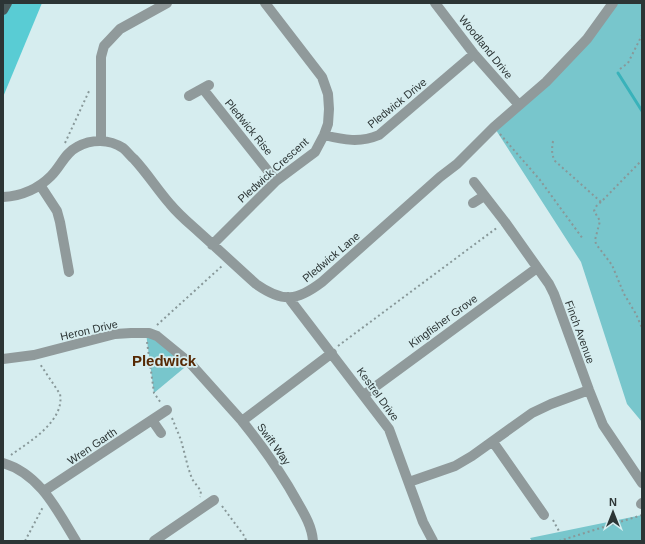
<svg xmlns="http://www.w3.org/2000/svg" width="645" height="544" font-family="Arial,sans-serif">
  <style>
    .green { fill: #78c6cc }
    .forest { fill: #59ccd4 }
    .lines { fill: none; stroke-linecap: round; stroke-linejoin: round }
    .stream { stroke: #39b2ba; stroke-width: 3 }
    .path { stroke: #889899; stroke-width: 2; stroke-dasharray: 2 3; stroke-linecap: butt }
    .minor { stroke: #909a9b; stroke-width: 10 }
    .major { stroke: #4a5b5c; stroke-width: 10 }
    .labels { text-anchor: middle; stroke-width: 3.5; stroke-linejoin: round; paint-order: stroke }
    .street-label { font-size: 11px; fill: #2c3535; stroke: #d6edef }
    .district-label { font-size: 15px; font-weight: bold; fill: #562904; stroke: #d6edef }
  </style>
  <rect width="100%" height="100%" fill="#d6edef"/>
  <!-- green -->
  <path class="green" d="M 613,3 L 642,3 L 642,422 L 627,404 L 581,262 L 494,127 L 546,82 Z
    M 146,333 L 190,363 L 154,393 Z
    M 642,515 L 642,541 L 532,541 L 530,538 Z"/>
  <!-- forest -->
  <path class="forest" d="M 3,3 L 42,3 L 3,97 Z"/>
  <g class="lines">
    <!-- stream -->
    <path class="stream" d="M 618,73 L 642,111"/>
    <!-- path -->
    <path class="path" d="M 620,69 L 628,63 L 642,35
      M 500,134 L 540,180 L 583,239
      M 553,141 C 552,148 551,154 555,161 L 601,202 L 642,160
      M 65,143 L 90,89
      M 601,202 L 597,205 L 594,211 L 600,221 L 595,240 L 596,244 L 612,265 L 624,294 L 636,314 L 642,328
      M 157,325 L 222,266
      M 147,342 L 154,393 L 161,403
      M 338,346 L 498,227
      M 172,418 L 181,440 L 188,467 L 192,479 L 201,491 L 200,497
      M 11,455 C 29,442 65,421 60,394 L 40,364
      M 222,506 L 245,537 L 246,541
      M 553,520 L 560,533
      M 25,541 L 43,507
      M 559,541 L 642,515"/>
    <!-- minor -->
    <path class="minor" d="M 435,3 L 474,54 L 519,105
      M 203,89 L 276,181
      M 189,96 L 209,85
      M 324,135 C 344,140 360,143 379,135 L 474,54
      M 101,141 L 101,57 L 104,46 L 120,29 L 167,3
      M 474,182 L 505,222 L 549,284 L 554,294 L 589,390 L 603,425 L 642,483
      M 40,185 L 57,211 L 60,222 L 69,272
      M 3,197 C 21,196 38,189 51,176 C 61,166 65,153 77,147 C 92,139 109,139 123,148 C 127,151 130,156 134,159 C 147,173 157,189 170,204 C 179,215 190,224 200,233 C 219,250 237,267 256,284 C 283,303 297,301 322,282 L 440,177 L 457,164 L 494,127 L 546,82 L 587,39 L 613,3
      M 473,203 L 484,196
      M 212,245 L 276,181 L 315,152 L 324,135 L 328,124 L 329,109 L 328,94 L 322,77 L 265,3
      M 288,297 L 389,429 L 423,522 L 433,541
      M 3,359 L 34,355 L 115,334 L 131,333 L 149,333 L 157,336 L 190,363 L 242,421
      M 364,395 L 537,268
      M 152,420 L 161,433
      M 493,442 L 544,515
      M 3,463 C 40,474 57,510 76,541
      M 409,482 L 455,466 L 472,456 L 532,413 L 551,404 L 589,390
      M 44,491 L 167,410
      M 641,504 L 642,503
      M 154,541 L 214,500
      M 313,541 C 312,527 305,515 298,503 C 282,474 263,447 242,421 L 332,353"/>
    <!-- major -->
    <path class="major" d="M 3,10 L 7,3"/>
  </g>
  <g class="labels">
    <!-- street labels -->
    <g class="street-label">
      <text transform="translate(486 47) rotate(51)" y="4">Woodland Drive</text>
      <text transform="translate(397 103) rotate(-39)" y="4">Pledwick Drive</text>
      <text transform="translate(249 127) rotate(51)" y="4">Pledwick Rise</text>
      <text transform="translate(273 170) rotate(-42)" y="4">Pledwick Crescent</text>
      <text transform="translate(331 257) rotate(-40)" y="4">Pledwick Lane</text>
      <text transform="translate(443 321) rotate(-36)" y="4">Kingfisher Grove</text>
      <text transform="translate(89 330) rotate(-13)" y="4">Heron Drive</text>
      <text transform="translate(580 332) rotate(70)" y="4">Finch Avenue</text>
      <text transform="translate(378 394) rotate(54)" y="4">Kestrel Drive</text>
      <text transform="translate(274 444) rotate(54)" y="4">Swift Way</text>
      <text transform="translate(92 446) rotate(-34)" y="4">Wren Garth</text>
    </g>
    <!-- district labels -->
    <g class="district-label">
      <text x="164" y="366">Pledwick</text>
    </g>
  </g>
  <!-- border -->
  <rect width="645" height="544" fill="none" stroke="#2c3535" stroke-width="8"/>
  <!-- north arrow -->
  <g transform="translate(613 512)" stroke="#d6edef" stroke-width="3" paint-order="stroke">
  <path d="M0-3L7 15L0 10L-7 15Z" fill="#2c3535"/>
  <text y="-6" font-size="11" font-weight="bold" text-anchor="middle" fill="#2c3535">N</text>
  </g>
</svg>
